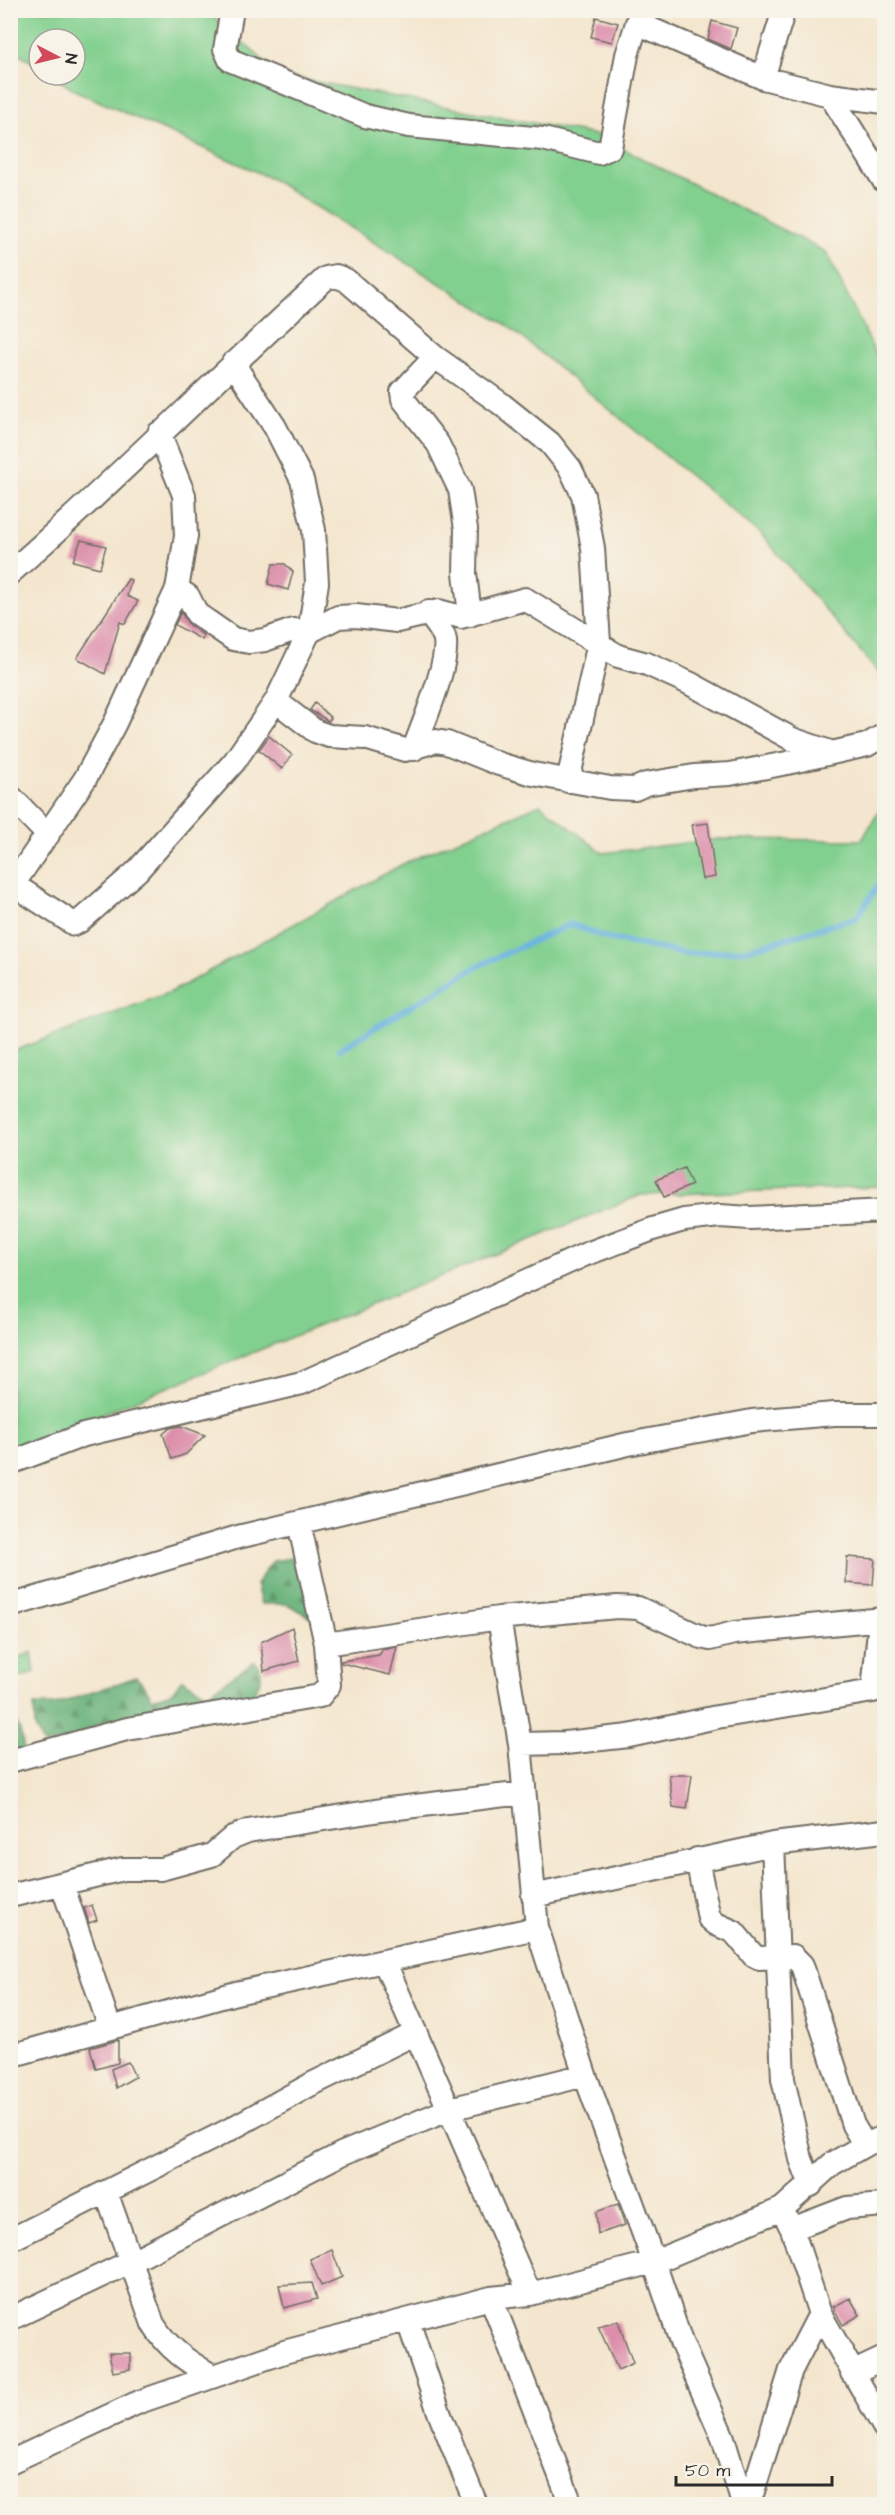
<svg xmlns="http://www.w3.org/2000/svg" width="895" height="2515" font-family="'Architects Daughter',sans-serif">
  <style>
    .grass { fill: url(#grass-dots); stroke: #567e5d; stroke-width: 1.5 }
    .forest { fill: url(#forest-firs); stroke: #4a6e52; stroke-width: 1.5 }
    .garden { fill: #82d08f; stroke: #567e5d; stroke-width: 1.5 }
    .lines { fill: none; stroke-linecap: round; stroke-linejoin: round }
    .stream { stroke: #66b2df; stroke-width: 6 }
    .building { fill: #dc8eab }
    .street-casing { stroke: #716c64; stroke-width: 26 }
    .street { stroke: #fff; stroke-width: 22 }
  </style>
  <defs>
    <pattern id="grass-dots" width="8" height="8" patternUnits="userSpaceOnUse" patternTransform="scale(1.5)"><rect width="8" height="8" fill="#82d08f"/><path d="M2 2h.1M6 6h.1" fill="none" stroke="#6ba975" stroke-width="1.8" stroke-linecap="round"/></pattern>
    <pattern id="forest-firs" width="22" height="20" patternUnits="userSpaceOnUse" patternTransform="scale(1.5)"><rect width="22" height="20" fill="#69b27a"/><path d="M5 1l3.5 6h-7zM16 11l3.5 6h-7z" fill="#579164"/></pattern>
  </defs>
  <rect width="100%" height="100%" fill="#f7f3e8"/>
  <filter id="ink" filterUnits="userSpaceOnUse"><feTurbulence type="fractalNoise" baseFrequency=".0167" numOctaves="2"/><feDisplacementMap in="SourceGraphic" scale="12" xChannelSelector="R" yChannelSelector="G"/><feConvolveMatrix kernelMatrix="1 2 1 2 8 2 1 2 1" color-interpolation-filters="sRGB"/></filter>
  <filter id="wash" filterUnits="userSpaceOnUse"><feTurbulence type="fractalNoise" baseFrequency=".008" numOctaves="4" result="noise"/><feDisplacementMap in="SourceGraphic" scale="24" xChannelSelector="R" yChannelSelector="G"/><feGaussianBlur stdDeviation="1.35" result="paint"/><feColorMatrix in="noise" values="0 0 0 0 0 0 0 0 0 0 0 0 0 0 0 0 0 1.4 0 .05"/><feComposite in="paint" operator="in"/></filter>
  <g filter="url(#wash)">
    <rect width="100%" height="100%" fill="#f4e6ce"/>
    <!-- grass -->
    <path class="grass" d="M 32,1652 L 35,1672 L 20,1678 L 11,1676 L 11,1655 L 21,1657 Z"/>
    <!-- forest -->
    <path class="forest" d="M 298,1557 L 311,1617 L 287,1604 L 261,1604 L 256,1584 L 273,1561 Z
      M 255,1661 C 268,1675 258,1687 249,1700 L 133,1723 L 120,1718 L 109,1726 L 99,1724 L 78,1737 L 43,1745 L 35,1727 L 34,1705 L 55,1705 L 136,1677 L 144,1685 L 152,1699 L 172,1693 L 182,1679 L 207,1694 Z
      M 10,1711 C 19,1723 23,1738 24,1753 L 10,1756 Z"/>
    <!-- garden -->
    <path class="garden" d="M 10,11 L 207,11 L 280,75 L 596,135 L 826,252 L 884,371 L 884,679 L 762,535 L 507,325 L 270,178 L 74,90 L 51,75 L 75,75 L 75,39 L 39,39 L 39,67 L 11,48 Z
      M 884,802 L 884,1187 L 641,1195 L 11,1451 L 11,1052 L 173,991 L 403,864 L 540,804 L 603,853 L 718,839 L 862,840 Z"/>
    <g class="lines">
      <!-- stream -->
      <path class="stream" d="M 340,1049 L 476,967 L 571,924 L 607,938 L 686,954 L 746,950 L 856,918 L 884,877"/>
    </g>
    <g id="blocks">
      <!-- building -->
      <path class="building" d="M 596,17 L 618,23 L 612,42 L 591,37 Z
        M 712,21 L 737,28 L 731,49 L 708,39 Z
        M 81,540 L 106,546 L 100,568 L 73,561 Z
        M 273,564 L 285,564 L 293,572 L 288,590 L 268,584 Z
        M 128,579 L 131,580 L 127,596 L 138,601 L 125,624 L 120,622 L 105,674 L 77,658 Z
        M 181,612 L 189,625 L 204,636 L 202,640 L 175,625 Z
        M 315,703 L 331,718 L 328,721 L 310,710 Z
        M 269,736 L 292,755 L 282,769 L 259,750 Z
        M 708,823 L 715,877 L 702,879 L 692,825 Z
        M 684,1168 L 692,1185 L 664,1197 L 656,1180 Z
        M 181,1426 L 205,1435 L 186,1454 L 172,1459 L 163,1434 L 170,1428 Z
        M 847,1557 L 875,1559 L 873,1585 L 846,1583 Z
        M 292,1627 L 299,1661 L 264,1671 L 261,1642 Z
        M 397,1647 L 390,1675 L 341,1663 L 341,1661 L 379,1655 L 383,1649 Z
        M 669,1775 L 692,1775 L 687,1809 L 673,1807 Z
        M 92,1905 L 97,1920 L 89,1923 L 84,1908 Z
        M 118,2040 L 118,2063 L 96,2069 L 90,2048 Z
        M 128,2062 L 135,2077 L 116,2088 L 111,2069 Z
        M 618,2204 L 625,2225 L 598,2234 L 596,2212 Z
        M 332,2250 L 342,2277 L 321,2286 L 310,2259 Z
        M 312,2283 L 317,2299 L 284,2308 L 279,2285 Z
        M 850,2298 L 860,2315 L 843,2325 L 833,2307 Z
        M 618,2321 L 633,2363 L 618,2370 L 598,2326 Z
        M 109,2353 L 130,2353 L 130,2369 L 113,2372 Z"/>
    </g>
  </g>
  <g filter="url(#ink)">
    <use href="#blocks" fill-opacity="0" stroke="#716c64" stroke-width="1.5"/>
    <g class="lines">
      <!-- street casing -->
      <g class="street-casing">
        <path id="street" d="M 232,10 L 225,49 L 230,60 L 365,116 L 409,126 L 543,139 L 599,153 L 610,148 L 627,55 L 641,10
          M 637,23 L 763,78 L 830,95 L 884,102
          M 763,78 L 784,10
          M 830,95 L 884,181
          M 435,357 L 402,392 L 403,399 L 438,444 L 460,490 L 466,529 L 465,573 L 470,615
          M 10,573 C 119,478 219,375 326,278 L 336,276 L 346,280 L 435,357 L 500,403 L 550,443 L 570,468 L 583,495 L 593,548 L 599,643 L 568,781
          M 177,589 L 188,596 L 197,614 L 233,639 L 249,642 L 265,640 L 293,630 L 309,632 L 338,617 L 356,616 L 397,621 L 439,611 L 461,617 L 525,599 L 618,656 L 647,664 L 689,683 L 792,739 L 830,752
          M 276,701 L 315,731 L 329,736 L 365,738 L 405,750 L 436,741 L 447,743 L 499,764 L 533,774 L 610,788 L 635,789 L 646,784 L 694,776 L 730,774 L 787,763 L 867,745 L 884,735
          M 414,749 C 422,726 452,658 444,636 C 440,628 433,620 428,612
          M 10,796 L 48,835
          M 14,885 L 74,924 L 80,921 L 137,871 L 234,762 L 276,701 L 309,632 L 317,583 L 314,530 L 302,480 L 275,427 L 233,363
          M 10,889 L 85,779 L 115,723 L 177,589 L 186,536 L 184,495 L 159,433
          M 10,1463 L 84,1435 L 302,1383 L 584,1255 L 653,1229 L 684,1220 L 720,1216 L 750,1218 L 884,1211
          M 10,1606 L 238,1537 L 628,1444 L 752,1421 L 834,1414 L 884,1414
          M 499,1618 L 520,1744 L 537,1928 L 585,2075 L 654,2262 L 681,2342 L 723,2438 L 743,2504
          M 326,1644 L 499,1618 L 617,1607 L 638,1608 L 701,1637 L 710,1639 L 734,1633 L 884,1619
          M 520,1744 L 565,1743 L 629,1736 L 717,1717 L 873,1691 L 880,1620
          M 10,1761 L 127,1729 L 320,1696 L 329,1685 L 326,1644 L 299,1523
          M 773,1844 L 783,2079 L 801,2159 L 811,2185
          M 697,1859 L 709,1918 L 716,1924 L 734,1932 L 753,1955 L 759,1958 L 793,1956 L 802,1965 L 853,2125 L 865,2145
          M 62,1884 L 110,2028
          M 10,1896 L 123,1869 L 161,1869 L 212,1855 L 233,1837 L 248,1831 L 381,1810 L 523,1793
          M 533,1896 L 773,1844 L 884,1831
          M 384,1961 L 530,2294
          M 10,2056 L 236,1993 L 537,1928
          M 106,2192 L 153,2324 C 168,2349 188,2362 213,2376
          M 782,2209 L 792,2229 L 820,2314 L 884,2427
          M 792,2229 L 847,2208 L 884,2205
          M 10,2240 L 227,2131 L 310,2085 L 416,2033
          M 491,2298 L 571,2504
          M 10,2319 L 132,2261 L 341,2154 L 450,2109 L 585,2075
          M 408,2321 L 440,2415 L 476,2504
          M 852,2373 L 884,2358
          M 10,2462 L 139,2402 L 284,2352 L 491,2298 L 530,2294 L 654,2262 L 782,2209 L 832,2164 L 865,2145 L 884,2137
          M 749,2504 L 791,2370 L 820,2314"/>
      </g>
      <!-- street -->
      <use href="#street" class="street"/>
    </g>
  </g>
  <!-- margin -->
  <rect width="895" height="2515" fill="none" stroke="#f7f3e8" stroke-width="36"/>
  <!-- north arrow -->
  <g transform="translate(57 57) rotate(97)"><circle r="28" fill="#f7f3e8" stroke="#a5a39c" stroke-width="1.5"/>
  <path d="M0-4.5L10 22L0 15L-10 22Z" fill="#d1495b"/>
  <text y="-9" font-size="16" font-weight="bold" text-anchor="middle" fill="#2b2b2b">N</text>
  </g>
  <!-- scale -->
  <path d="M676 2476v9h156v-9" fill="none" stroke="#2b2b2b" stroke-width="3"/>
  <text x="685" y="2476" font-size="18" fill="#2b2b2b" stroke="#f7f3e8" stroke-width="4.5" paint-order="stroke">50 m</text>
</svg>
